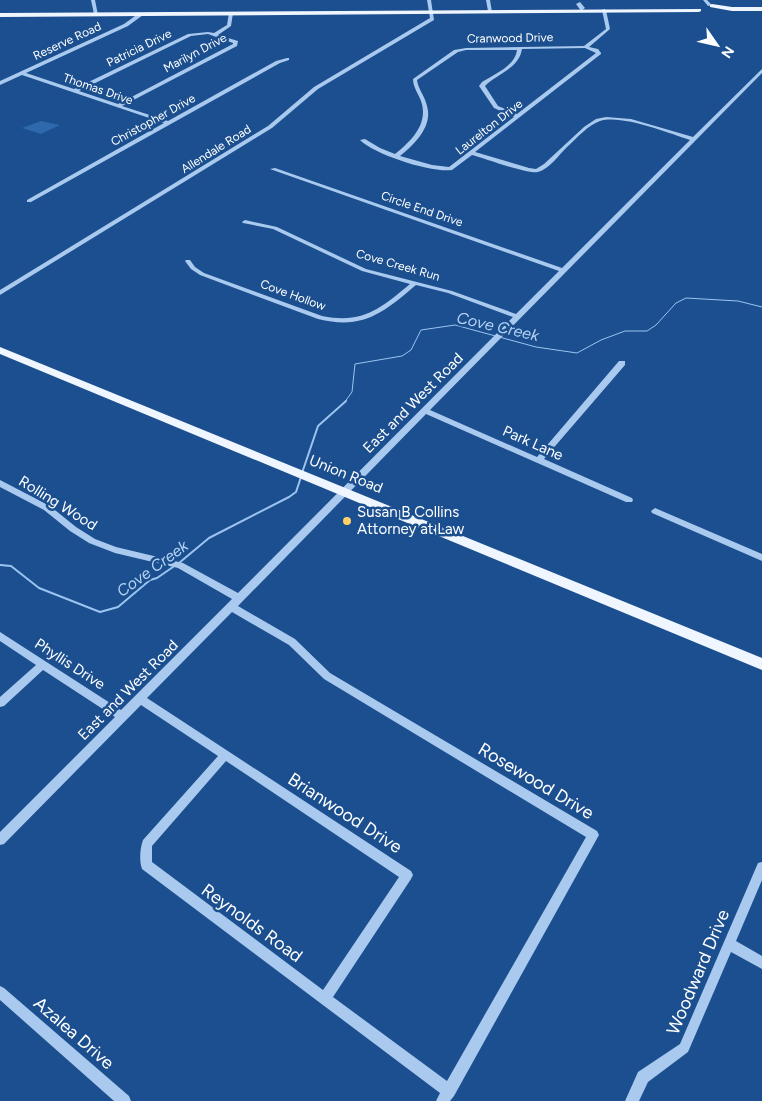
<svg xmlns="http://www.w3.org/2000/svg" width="762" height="1101" font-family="Figtree,sans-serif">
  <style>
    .green { fill: #2e69ad }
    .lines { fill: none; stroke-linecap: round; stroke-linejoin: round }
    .stream-far1 { stroke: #9cc4f0; stroke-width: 1 }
    .stream { stroke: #9cc4f0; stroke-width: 2 }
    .minor { fill: #a9c9ee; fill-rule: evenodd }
    .major { fill: #f0f6ff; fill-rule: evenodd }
    .poi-dot { fill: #ffd166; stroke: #1b4f8f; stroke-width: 2 }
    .labels { text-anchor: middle; stroke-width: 5; stroke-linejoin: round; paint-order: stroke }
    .far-street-label { font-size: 12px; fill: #fff; stroke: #1b4f8f }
    .street-label { font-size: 15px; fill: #fff; stroke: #1b4f8f }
    .poi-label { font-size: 15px; fill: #fff; stroke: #1b4f8f; text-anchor: start }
    .water-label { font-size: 16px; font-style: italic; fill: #b5d3f5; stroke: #1b4f8f }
    .near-street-label { font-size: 18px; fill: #fff; stroke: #1b4f8f }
  </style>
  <rect width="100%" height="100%" fill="#1b4f8f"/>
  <!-- green -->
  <path class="green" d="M 41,121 L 60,125 L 41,134 L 22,128 Z"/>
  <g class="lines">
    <!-- stream-far1 -->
    <path class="stream-far1" d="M 344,403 L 352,392 L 355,364 L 402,356 L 411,350 L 421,330 L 455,325 L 536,347 L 577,353 L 601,340 L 625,331 L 647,331 L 656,325 L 676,303 L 686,298 L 738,301 L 762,307"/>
    <!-- stream -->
    <path class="stream" d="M 302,473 L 318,426 L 346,401
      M 179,563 L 209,538 L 289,497 L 296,492 L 301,477
      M 0,565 L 11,566 L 39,588 L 100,612 L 118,607 L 150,580 L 157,578 L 173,567"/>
    <!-- minor -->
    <path class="minor" d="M 91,0 L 95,0 L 98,15 L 94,14 Z
      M 427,0 L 431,0 L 434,20 L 318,89 L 272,128 L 0,295 L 0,290 L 268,126 L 314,87 L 430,18 Z
      M 486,0 L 490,0 L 492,12 L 488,11 Z
      M 703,0 L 707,0 L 712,5 L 708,6 Z
      M 580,2 L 585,8 L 581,11 L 576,4 Z
      M 604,9 L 606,10 L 610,29 L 589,47 L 598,49 L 601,53 L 601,54 L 475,152 L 529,168 L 536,169 L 544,164 L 584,127 L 596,119 L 606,117 L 631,119 L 693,137 L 762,69 L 762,73 L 430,410 L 537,457 L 619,361 L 625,361 L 625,365 L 544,459 L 632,498 L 633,500 L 632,502 L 626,502 L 426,414 L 238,606 L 295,639 L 330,673 L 597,831 L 599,835 L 454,1096 L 450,1101 L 436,1101 L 440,1093 L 142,869 C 139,861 140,848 143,840 L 218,756 L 141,705 L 4,844 L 0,845 L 0,832 L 115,717 L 43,670 L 4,706 L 0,707 L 0,697 L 36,665 L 0,641 L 0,632 L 121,710 L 232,599 L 178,568 L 115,553 L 89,543 L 70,531 L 44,510 L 0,487 L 0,480 L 50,506 L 76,527 L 95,539 L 116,547 L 183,563 L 238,593 L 513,317 L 448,293 L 416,285 C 383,313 363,330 318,319 L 200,275 L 191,269 L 185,261 L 186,260 L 190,260 L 195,267 L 204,273 L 322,316 C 363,324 380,309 410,284 L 362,271 L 273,229 L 243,223 L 242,222 L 245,220 L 277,227 L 366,269 L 452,291 L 516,314 L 559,271 L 270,169 L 275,168 L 562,268 L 690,140 C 669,133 621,114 600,121 C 588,125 577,138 567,147 C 559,155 549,169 538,172 C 529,175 484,158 472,155 L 452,170 C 432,173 375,155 360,140 L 365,139 L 380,148 L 395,154 C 411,141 429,124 421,101 C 418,93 413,87 413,79 L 454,50 L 466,48 L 584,46 L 606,29 L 602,10 ZM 585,48 L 596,53 L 517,114 L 498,106 L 485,86 C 496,74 519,69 522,49 ZM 466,50 L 517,50 C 515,66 495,74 482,82 L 479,86 L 494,108 L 514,117 L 449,167 L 432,165 L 400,156 C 415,144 433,126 427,106 C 425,96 418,89 417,80 L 458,52 ZM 232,612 L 289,645 L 324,679 L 586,837 L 447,1081 L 333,997 L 411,879 L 413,875 L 411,871 L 147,698 ZM 226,761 L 399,877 L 323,990 L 152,862 L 152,846 Z
      M 231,12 L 233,13 L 231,26 L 218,35 L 238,41 L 237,46 L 122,106 L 168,121 L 276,61 L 287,58 L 289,58 L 289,60 L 280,63 L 31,202 L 27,202 L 27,200 L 164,123 L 22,75 L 0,85 L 0,81 L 124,24 L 139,13 L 143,13 L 143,15 L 128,26 L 26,73 L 74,89 L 188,34 L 208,32 L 214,33 L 227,25 L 229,13 ZM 208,34 L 233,43 L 233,44 L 118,104 L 79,91 L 191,36 Z
      M 655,508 L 762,554 L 762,561 L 652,513 L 651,511 Z
      M 762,862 L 762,880 L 736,941 L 762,956 L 762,969 L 731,952 L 688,1052 L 648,1082 L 639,1101 L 625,1101 L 638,1072 L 680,1044 L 758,863 Z
      M 0,986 L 4,988 L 129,1096 L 131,1101 L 114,1101 L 0,1000 Z"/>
    <!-- major -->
    <path class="major" d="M 712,4 L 732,7 L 762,7 L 762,11 L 732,11 L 710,7 L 710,5 Z
      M 701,9 L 701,11 L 699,12 L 0,17 L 0,13 Z
      M 0,347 L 762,658 L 762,670 L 0,354 Z"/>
  </g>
  <!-- markers -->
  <circle class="poi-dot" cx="347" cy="521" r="5"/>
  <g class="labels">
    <!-- far-street labels -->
    <g class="far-street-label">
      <text transform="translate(510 38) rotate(-1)" y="4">Cranwood Drive</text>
      <text transform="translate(67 41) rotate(-25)" y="4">Reserve Road</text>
      <text transform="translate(139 48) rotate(-26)" y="4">Patricia Drive</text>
      <text transform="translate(195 53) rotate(-28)" y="4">Marilyn Drive</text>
      <text transform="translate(98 89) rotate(19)" y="4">Thomas Drive</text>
      <text transform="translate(153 120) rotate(-29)" y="4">Christopher Drive</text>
      <text transform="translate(489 127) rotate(-38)" y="4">Laurelton Drive</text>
      <text transform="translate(216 149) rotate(-32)" y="4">Allendale Road</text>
      <text transform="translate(422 209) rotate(19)" y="4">Circle End Drive</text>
      <text transform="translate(398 265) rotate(16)" y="4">Cove Creek Run</text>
      <text transform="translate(293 295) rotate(20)" y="4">Cove Hollow</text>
    </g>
    <!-- street labels -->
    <g class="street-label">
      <text transform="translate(413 403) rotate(-45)" y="5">East and West Road</text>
      <text transform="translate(533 443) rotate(24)" y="5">Park Lane</text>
      <text transform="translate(346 474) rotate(22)" y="5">Union Road</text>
      <text transform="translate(58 503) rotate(32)" y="5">Rolling Wood</text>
      <text transform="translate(70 664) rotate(33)" y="5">Phyllis Drive</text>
      <text transform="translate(128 690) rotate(-45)" y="5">East and West Road</text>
    </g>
    <!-- poi labels -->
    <g class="poi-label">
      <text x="357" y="517">Susan B Collins<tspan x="357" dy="17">Attorney at Law</tspan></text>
    </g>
    <!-- water labels -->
    <g class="water-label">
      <text transform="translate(498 326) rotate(13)" y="6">Cove Creek</text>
      <text transform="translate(152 568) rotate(-36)" y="6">Cove Creek</text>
    </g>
    <!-- near-street labels -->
    <g class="near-street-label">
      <text transform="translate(536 781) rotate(31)" y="6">Rosewood Drive</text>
      <text transform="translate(345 813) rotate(33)" y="6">Brianwood Drive</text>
      <text transform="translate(252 923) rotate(36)" y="6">Reynolds Road</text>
      <text transform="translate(698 972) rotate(-67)" y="6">Woodward Drive</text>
      <text transform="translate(74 1033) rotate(41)" y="6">Azalea Drive</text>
    </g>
  </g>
  <!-- north arrow -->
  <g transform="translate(717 45) rotate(124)" stroke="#1b4f8f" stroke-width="4" paint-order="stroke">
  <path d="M0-4L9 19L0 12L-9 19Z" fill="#ffffff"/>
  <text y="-8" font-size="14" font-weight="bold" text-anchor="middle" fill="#ffffff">N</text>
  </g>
</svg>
